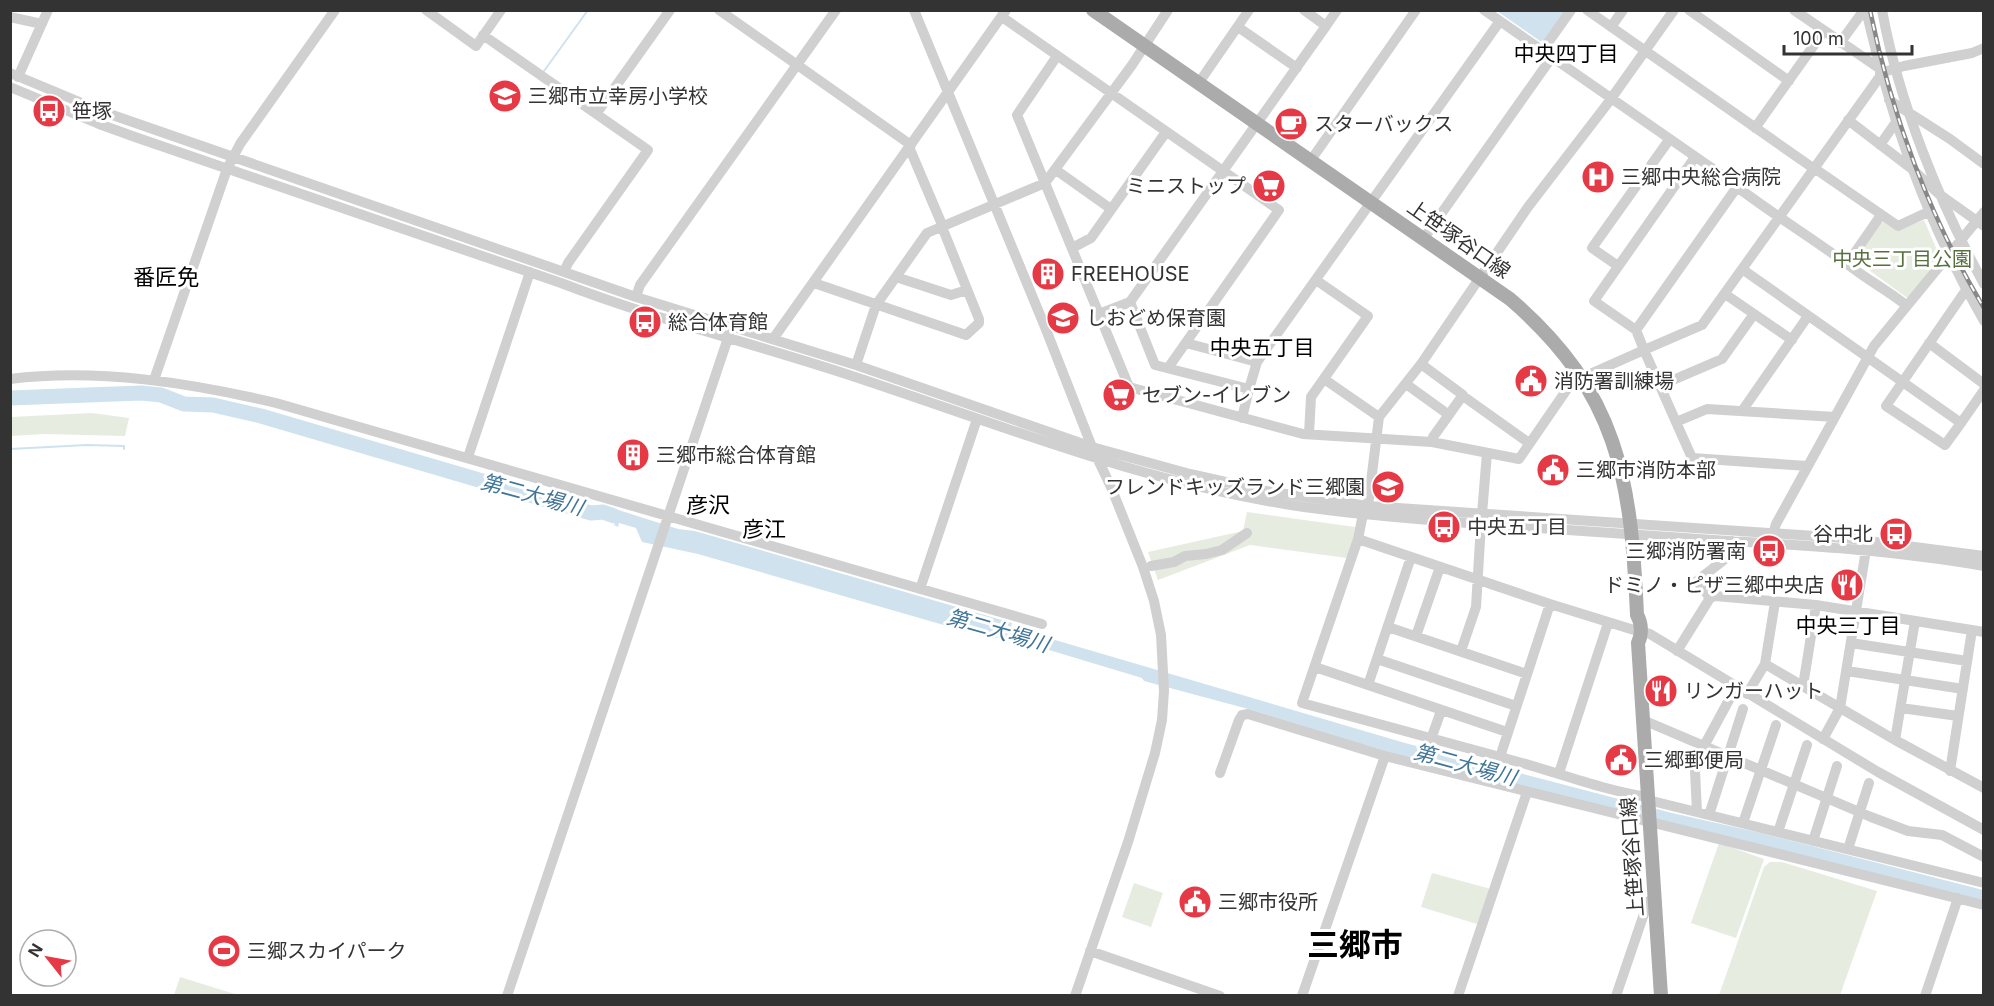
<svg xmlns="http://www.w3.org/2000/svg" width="1994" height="1006" font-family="Inter,'Noto Sans JP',sans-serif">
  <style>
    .green { fill: #e6ecdf }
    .water { fill: #cfe2ee }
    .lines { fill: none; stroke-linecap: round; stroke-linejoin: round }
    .stream { stroke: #cfe2ee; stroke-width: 2 }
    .river { stroke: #cfe2ee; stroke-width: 15 }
    .minor { stroke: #d0d0d0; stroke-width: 10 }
    .major { stroke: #ababab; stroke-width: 14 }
    .rail-casing { stroke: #888; stroke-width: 4.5 }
    .rail { stroke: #fff; stroke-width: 2; stroke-dasharray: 7; stroke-linecap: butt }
    .labels { text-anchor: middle; stroke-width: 6; stroke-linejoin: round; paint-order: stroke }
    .poi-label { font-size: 20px; fill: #333; stroke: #fff; text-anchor: start }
    .street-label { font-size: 20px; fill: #333; stroke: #fff }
    .park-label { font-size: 20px; fill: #56703f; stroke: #fff }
    .neighbourhood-label { font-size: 21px; fill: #000; stroke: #fff }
    .water-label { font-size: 21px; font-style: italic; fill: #3f7597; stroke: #fff }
    .quarter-label { font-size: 22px; fill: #000; stroke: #fff }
    .town-label { font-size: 32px; font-weight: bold; fill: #000; stroke: #fff }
  </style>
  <rect width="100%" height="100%" fill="#fff"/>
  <!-- green -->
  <path class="green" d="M 1924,220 L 1940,257 L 1909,297 L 1906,297 L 1858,262 L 1857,258 L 1881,223 L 1884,222 L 1897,231 Z
    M 92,413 L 129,418 L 125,436 L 44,434 L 11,436 L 11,417 Z
    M 1247,512 L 1355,527 L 1354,538 L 1347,558 L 1250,545 L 1158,580 L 1148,552 L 1243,531 Z
    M 1719,843 L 1764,859 L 1736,938 L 1691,923 Z
    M 1770,862 L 1782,862 L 1877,891 L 1840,995 L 1719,995 L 1764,867 Z
    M 1432,873 L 1491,889 L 1477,924 L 1421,907 Z
    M 1134,883 L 1163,893 L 1151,927 L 1122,917 Z
    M 180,977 L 238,995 L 174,995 Z"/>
  <!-- water -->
  <path class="water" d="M 1497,11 L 1565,11 L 1544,40 L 1540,41 Z
    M 606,506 L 678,529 L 695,531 L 1012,623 L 1011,627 L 1405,743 L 1672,813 L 1761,833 L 1983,890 L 1983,900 L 1416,761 L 1252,710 L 1144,681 L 1142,678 L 1003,636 L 992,639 L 698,554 L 642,542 L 636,528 L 619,523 L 618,527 L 614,525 L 616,522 L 595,515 L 594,509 Z"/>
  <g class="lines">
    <!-- stream -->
    <path class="stream" d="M 544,71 L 588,10
      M 10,449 L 87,445 L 124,446 L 124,449"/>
    <!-- river -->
    <path class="river" d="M 10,398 L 141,393 L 161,395 L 184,404 L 213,405 L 261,416 L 591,513 L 603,512 L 614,516"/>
    <!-- minor -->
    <path class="minor" d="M 426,10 L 476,46 L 501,10
      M 719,10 L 911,145
      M 914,10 L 1045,327 L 1092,447 L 1111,487 L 1143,567 L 1154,601 L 1161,635 L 1164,691 L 1162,720 L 1155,753 L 1128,842 L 1075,996
      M 1304,10 L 1326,26 L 1130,302 L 1155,365 L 1249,389 L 1257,362 L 1500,21
      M 1484,10 L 1719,173 C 1762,208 1810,236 1854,269 C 1871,282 1890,292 1907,306
      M 1587,10 L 1813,168
      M 1689,10 L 1789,81
      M 1794,10 L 1879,68
      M 1866,10 C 1892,122 1926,221 1984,321
      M 1882,10 C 1899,103 1939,202 1984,284
      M 10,17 L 42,24
      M 1002,17 L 1279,210 L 1168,368
      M 1326,26 L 1337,10
      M 1238,27 L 1297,68
      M 1611,27 L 1623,10
      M 483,35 L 648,150 L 568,263 L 564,272
      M 1840,43 L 1864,10
      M 1542,51 L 1571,10
      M 1057,56 L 1017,115 L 1129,387 L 1303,434 L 1432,442 L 1519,459 L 1572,382 L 1644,350 L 1636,330 L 1594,301 L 1695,157
      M 10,73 L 101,111 L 636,297 L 856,365 L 1092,447 L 1190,474 L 1266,491 L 1368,506 L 1845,538 L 1984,556
      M 1880,73 L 1904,66 L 1972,53 L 1984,48
      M 18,77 L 48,10
      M 1198,84 L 1249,10
      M 10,87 L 99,124 L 135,137 L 561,283 C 652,318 747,342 840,372 C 994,422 1143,484 1304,507 C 1367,516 1431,520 1494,525 C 1572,531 1650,536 1728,541 C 1814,546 1899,551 1984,566
      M 1889,100 L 1950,139 L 1984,164
      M 596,114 L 670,10
      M 1848,120 L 1912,169 L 1939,194 L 1984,226
      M 1755,128 L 1824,31
      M 1880,145 L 1896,122
      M 909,147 L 943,227
      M 1311,160 L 1416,10
      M 1814,168 L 1898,226 L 1928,212
      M 1056,170 L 1111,209
      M 1424,238 L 1552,57
      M 1072,248 L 1091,238 L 1166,132
      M 1847,264 L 1881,215
      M 1618,266 L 1592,248 L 1669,140
      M 1742,269 L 1961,423 L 1945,445 L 1886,406 L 1966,290
      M 896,277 L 951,295 L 967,290
      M 814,283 L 966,335 L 979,323 L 979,319 L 942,227
      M 1725,294 L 1792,340
      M 636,297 L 640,285 L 836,10
      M 1099,314 L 1130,302
      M 1636,330 L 1737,187
      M 773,339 L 1006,10
      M 1186,343 L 1257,362
      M 1929,343 L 1984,384
      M 1421,364 L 1463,395 L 1433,437 L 1432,442
      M 856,365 L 876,305 L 927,233 L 1045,183 L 1132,65 L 1168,10
      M 10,379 C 98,368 191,383 276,403 L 1042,624
      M 1324,379 L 1379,417
      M 154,380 L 227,169 L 240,144 L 335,10
      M 1406,384 L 1449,415
      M 1659,386 L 1722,359 L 1754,314
      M 1463,396 L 1529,443
      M 1742,411 L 1808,316
      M 1242,418 L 1249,389
      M 1676,422 L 1707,409 L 1835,417
      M 1961,423 L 1984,390
      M 1309,434 L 1311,397 L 1368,316 L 1316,280
      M 468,457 L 530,272
      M 1807,466 L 1692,458 L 1644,350 L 1702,325 L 1881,75
      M 1482,514 L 1487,453
      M 1773,534 L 1776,524 L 1874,346 L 1984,212
      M 1358,539 L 1550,604 L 1634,630
      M 1151,566 L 1174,562 L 1185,556 L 1206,554 L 1222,550 L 1247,533
      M 920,589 L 977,419
      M 1710,598 L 1697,581 L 1730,555 L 1732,541
      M 1550,604 L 1500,757 C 1549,769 1597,789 1647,797
      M 1388,627 L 1527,674
      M 1640,631 L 1650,634 L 1878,772 L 1984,830
      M 1416,636 L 1440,567
      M 1851,643 L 1967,661
      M 1461,651 L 1476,607 L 1481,524
      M 1677,651 L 1710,598 L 1715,596 L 1816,605 L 1984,632
      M 1377,659 L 1516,706
      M 1765,664 L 1895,740 L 1984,788
      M 1315,667 L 1507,732
      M 1847,671 L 1963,689
      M 1368,685 L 1411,557
      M 1803,686 L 1816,605
      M 1747,694 L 1765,664 L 1775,602
      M 1901,708 L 1958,716
      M 1643,720 L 1871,817 L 1908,831 L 1942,835 L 1984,857
      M 1431,739 L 1441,711
      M 1823,739 L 1840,708 L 1866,550
      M 1895,740 L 1915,621
      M 1704,746 L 1736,687
      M 1500,757 L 1302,703 L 1358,539 L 1363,514 L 1368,506 L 1379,417 L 1421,364 L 1528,207 L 1608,103 L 1674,10
      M 1950,771 L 1972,630
      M 1220,773 L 1239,720 L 1242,715 L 1248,714 L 1385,756 L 1984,905
      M 1559,773 L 1608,623
      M 1648,800 L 1984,883
      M 1697,812 L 1695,771 L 1704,747
      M 1709,815 L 1743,709
      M 1743,823 L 1776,725
      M 1778,832 L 1807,745
      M 1813,841 L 1837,766
      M 1848,849 L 1869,783
      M 1090,951 L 1220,996
      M 507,996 L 730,332
      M 1302,996 L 1385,756
      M 1458,996 L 1527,792
      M 1616,996 L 1648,902 L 1654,897
      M 1925,996 L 1958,898"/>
    <!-- major -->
    <path class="major" d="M 1093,10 L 1510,299 C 1619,393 1631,479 1637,615 C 1642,623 1642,635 1638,643 L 1661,996"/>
    <!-- rail casing -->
    <g class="rail-casing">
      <path id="rail" d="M 1870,10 C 1891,114 1930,218 1984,308"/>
    </g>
    <!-- rail -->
    <use href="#rail" class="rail"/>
  </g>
  <!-- icons -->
  <defs>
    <g id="school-disc" transform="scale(1.725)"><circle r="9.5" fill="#e63946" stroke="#fff"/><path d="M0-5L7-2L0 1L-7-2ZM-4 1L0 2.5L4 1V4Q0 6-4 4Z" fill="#fff"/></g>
    <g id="bus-disc" transform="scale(1.725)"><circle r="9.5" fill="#e63946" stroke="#fff"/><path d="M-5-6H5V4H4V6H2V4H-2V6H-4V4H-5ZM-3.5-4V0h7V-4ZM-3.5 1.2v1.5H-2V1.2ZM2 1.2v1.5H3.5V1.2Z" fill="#fff"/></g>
    <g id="cafe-disc" transform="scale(1.725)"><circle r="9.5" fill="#e63946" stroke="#fff"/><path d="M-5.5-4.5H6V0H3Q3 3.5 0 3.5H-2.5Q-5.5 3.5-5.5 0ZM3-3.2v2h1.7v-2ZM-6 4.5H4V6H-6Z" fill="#fff"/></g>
    <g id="hospital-disc" transform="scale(1.725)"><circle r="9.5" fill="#e63946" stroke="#fff"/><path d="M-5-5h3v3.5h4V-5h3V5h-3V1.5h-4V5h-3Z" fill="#fff"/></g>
    <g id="supermarket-disc" transform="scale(1.725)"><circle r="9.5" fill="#e63946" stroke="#fff"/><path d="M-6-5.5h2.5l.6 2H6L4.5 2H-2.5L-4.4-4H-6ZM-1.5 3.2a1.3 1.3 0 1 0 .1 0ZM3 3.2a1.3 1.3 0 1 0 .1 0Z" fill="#fff"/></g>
    <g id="building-disc" transform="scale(1.725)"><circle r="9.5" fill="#e63946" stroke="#fff"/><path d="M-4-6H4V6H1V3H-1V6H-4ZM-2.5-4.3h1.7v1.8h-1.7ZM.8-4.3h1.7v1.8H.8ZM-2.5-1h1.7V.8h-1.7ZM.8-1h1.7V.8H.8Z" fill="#fff"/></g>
    <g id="civic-disc" transform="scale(1.725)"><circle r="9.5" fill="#e63946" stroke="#fff"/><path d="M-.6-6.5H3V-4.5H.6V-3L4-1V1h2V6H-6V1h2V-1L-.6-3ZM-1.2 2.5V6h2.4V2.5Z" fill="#fff"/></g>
    <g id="restaurant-disc" transform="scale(1.725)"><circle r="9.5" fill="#e63946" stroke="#fff"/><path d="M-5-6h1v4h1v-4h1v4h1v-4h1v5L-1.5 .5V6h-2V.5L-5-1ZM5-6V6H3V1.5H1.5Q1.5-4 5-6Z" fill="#fff"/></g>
    <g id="stadium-disc" transform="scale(1.725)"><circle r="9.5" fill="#e63946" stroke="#fff"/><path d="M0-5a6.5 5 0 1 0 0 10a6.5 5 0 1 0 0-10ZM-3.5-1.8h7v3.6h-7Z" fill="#fff"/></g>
  </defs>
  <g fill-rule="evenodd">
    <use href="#school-disc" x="505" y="96"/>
    <use href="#bus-disc" x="49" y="111"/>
    <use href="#cafe-disc" x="1291" y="124"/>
    <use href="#hospital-disc" x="1598" y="177"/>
    <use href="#supermarket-disc" x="1269" y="186"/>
    <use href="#building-disc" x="1048" y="274"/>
    <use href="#school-disc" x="1063" y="318"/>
    <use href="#bus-disc" x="645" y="322"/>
    <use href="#civic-disc" x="1531" y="381"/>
    <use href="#supermarket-disc" x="1119" y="395"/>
    <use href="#building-disc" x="633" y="455"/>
    <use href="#civic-disc" x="1553" y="470"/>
    <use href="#school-disc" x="1388" y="487"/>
    <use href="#bus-disc" x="1444" y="527"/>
    <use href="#bus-disc" x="1896" y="534"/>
    <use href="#bus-disc" x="1769" y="551"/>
    <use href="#restaurant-disc" x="1847" y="585"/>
    <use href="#restaurant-disc" x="1661" y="691"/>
    <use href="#civic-disc" x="1621" y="760"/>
    <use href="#civic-disc" x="1195" y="902"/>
    <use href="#stadium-disc" x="224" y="951"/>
  </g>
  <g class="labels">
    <!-- poi labels -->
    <g class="poi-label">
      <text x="528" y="103">三郷市立幸房小学校</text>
      <text x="72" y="118">笹塚</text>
      <text x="1314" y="131">スターバックス</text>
      <text x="1621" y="184">三郷中央総合病院</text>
      <text x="1246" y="193" text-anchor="end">ミニストップ</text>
      <text x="1071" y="281">FREEHOUSE</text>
      <text x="1086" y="325">しおどめ保育園</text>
      <text x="668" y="329">総合体育館</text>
      <text x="1554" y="388">消防署訓練場</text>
      <text x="1142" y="402">セブン-イレブン</text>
      <text x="656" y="462">三郷市総合体育館</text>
      <text x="1576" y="477">三郷市消防本部</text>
      <text x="1365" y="494" text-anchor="end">フレンドキッズランド三郷園</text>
      <text x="1467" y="534">中央五丁目</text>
      <text x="1873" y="541" text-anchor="end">谷中北</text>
      <text x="1746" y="558" text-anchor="end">三郷消防署南</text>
      <text x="1824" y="592" text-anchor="end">ドミノ・ピザ三郷中央店</text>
      <text x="1684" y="698">リンガーハット</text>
      <text x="1644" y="767">三郷郵便局</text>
      <text x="1218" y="909">三郷市役所</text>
      <text x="247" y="958">三郷スカイパーク</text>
    </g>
    <!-- street labels -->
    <g class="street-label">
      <text transform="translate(1459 239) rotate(35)" y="7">上笹塚谷口線</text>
      <text transform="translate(1632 857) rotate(-94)" y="7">上笹塚谷口線</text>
    </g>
    <!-- park labels -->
    <g class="park-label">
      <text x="1902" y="266">中央三丁目公園</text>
    </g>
    <!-- neighbourhood labels -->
    <g class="neighbourhood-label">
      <text x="1566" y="61">中央四丁目</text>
      <text x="1262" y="355">中央五丁目</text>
      <text x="1848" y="633">中央三丁目</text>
    </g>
    <!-- water labels -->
    <g class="water-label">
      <text transform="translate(532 495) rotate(15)" y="7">第二大場川</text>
      <text transform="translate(998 631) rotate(16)" y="7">第二大場川</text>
      <text transform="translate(1465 765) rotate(15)" y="7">第二大場川</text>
    </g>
    <!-- quarter labels -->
    <g class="quarter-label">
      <text x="166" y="285">番匠免</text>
      <text x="708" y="513">彦沢</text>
      <text x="764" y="537">彦江</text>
    </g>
    <!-- town labels -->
    <g class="town-label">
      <text x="1355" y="956">三郷市</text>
    </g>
  </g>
  <!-- border -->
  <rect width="1994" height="1006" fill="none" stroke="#333333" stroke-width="24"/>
  <!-- north arrow -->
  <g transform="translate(48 958) rotate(301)"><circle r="28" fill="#ffffff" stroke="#adadad" stroke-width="1.5"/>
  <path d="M0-4.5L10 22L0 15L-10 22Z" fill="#e63946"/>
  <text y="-9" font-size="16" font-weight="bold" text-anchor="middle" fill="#333333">N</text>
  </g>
  <!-- scale -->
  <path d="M1784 45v9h128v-9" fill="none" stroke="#333333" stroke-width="3"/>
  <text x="1793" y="45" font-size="18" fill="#333333" stroke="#ffffff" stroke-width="4.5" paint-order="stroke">100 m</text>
</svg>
